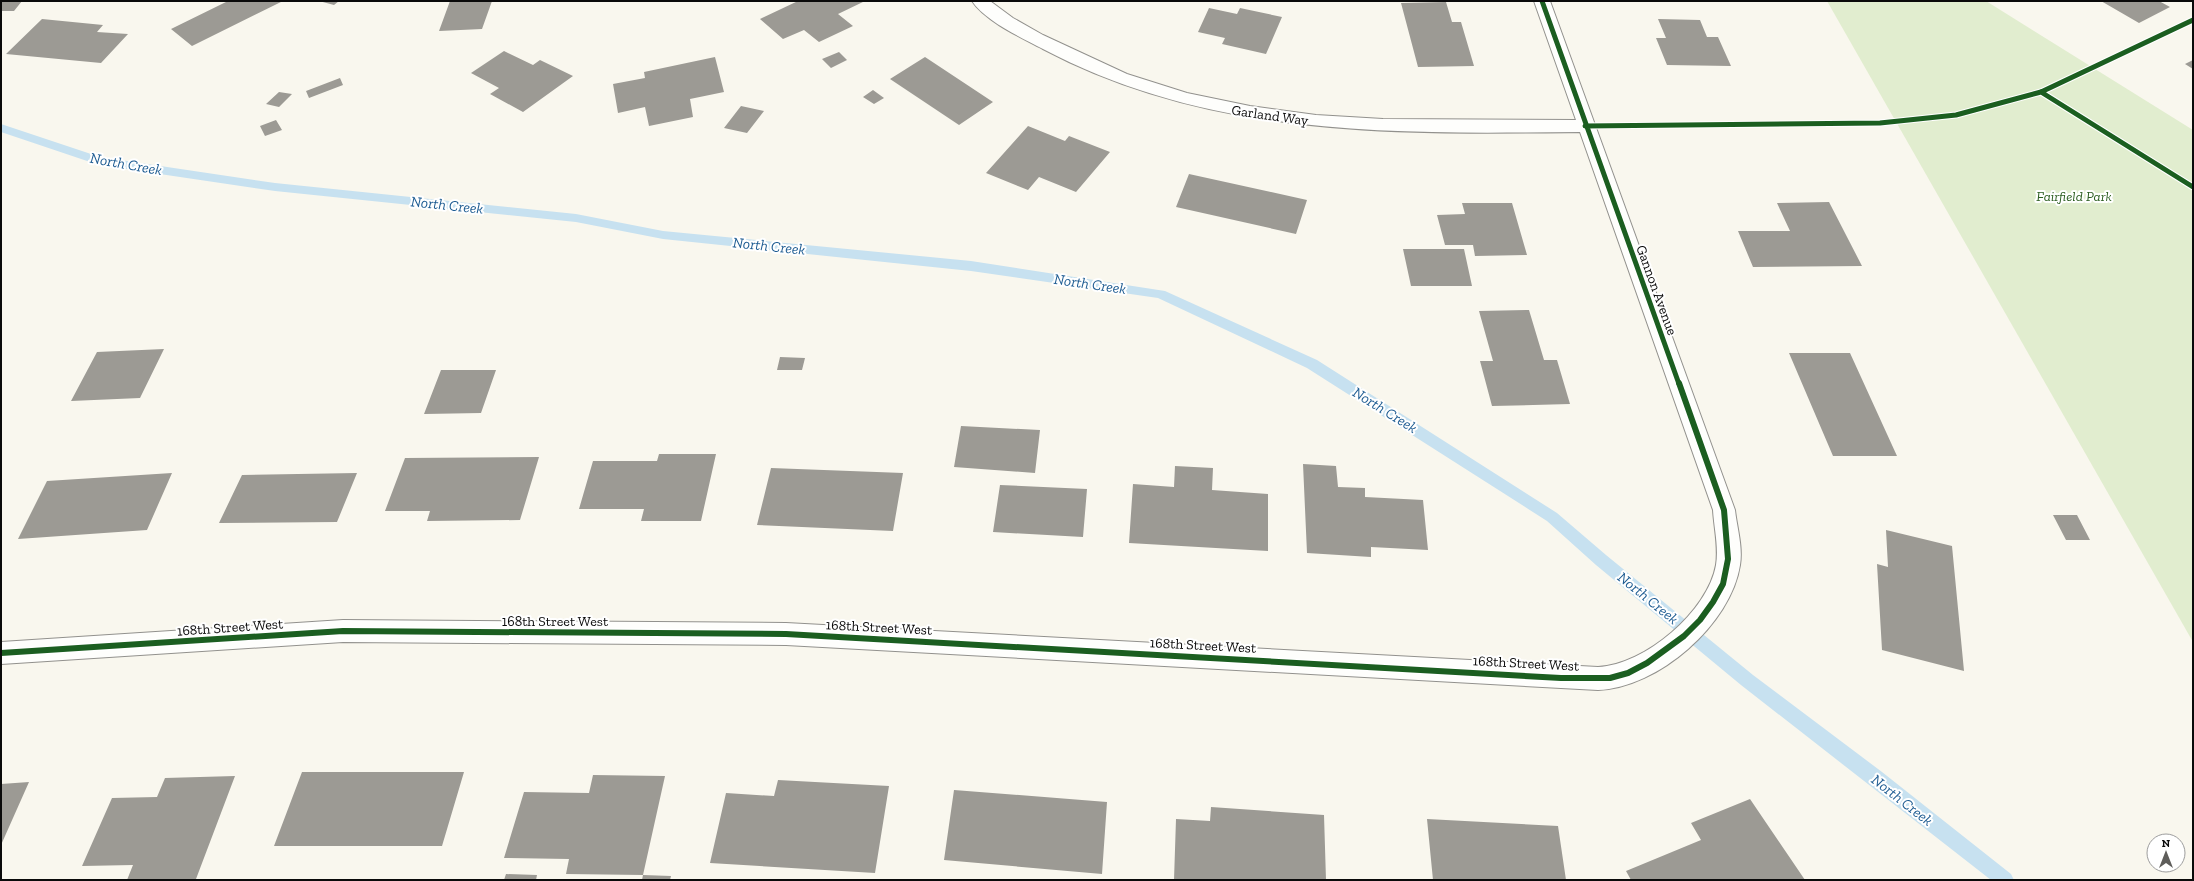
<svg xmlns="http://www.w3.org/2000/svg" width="2194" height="881" font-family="'Zilla Slab',serif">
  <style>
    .green { fill: #e1edcf }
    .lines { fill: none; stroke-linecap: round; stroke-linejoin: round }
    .stream { fill: #c7e1f0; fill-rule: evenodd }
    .building { fill: #9c9a94 }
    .minor-casing { stroke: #92918d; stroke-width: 2 }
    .minor { fill: #fefefc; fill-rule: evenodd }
    .cycleway-far1-casing { stroke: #fff; stroke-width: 7 }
    .cycleway-casing { stroke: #fff; stroke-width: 9 }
    .cycleway-far1 { stroke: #1b5e20; stroke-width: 5 }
    .cycleway { stroke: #1b5e20; stroke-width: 6 }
    .labels { text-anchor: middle; stroke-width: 4; stroke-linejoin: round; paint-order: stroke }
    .street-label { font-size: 14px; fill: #0a0a0a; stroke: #fff }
    .park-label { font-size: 14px; font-style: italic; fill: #2b5d20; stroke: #fff }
    .water-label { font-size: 15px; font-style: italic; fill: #1e5c92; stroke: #fff }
  </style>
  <rect width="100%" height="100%" fill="#f9f7ee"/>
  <!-- green -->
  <path class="green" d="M 1827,1 L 1986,1 L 2193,130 L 2193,642 Z"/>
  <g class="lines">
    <!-- stream -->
    <path class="stream" d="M 1,124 L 100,157 L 275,183 L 576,214 L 663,231 L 971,261 L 1165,291 L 1317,360 L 1557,513 L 1606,555 L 1753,675 L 1882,772 L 2011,874 L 2014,880 L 1991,880 L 1741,685 L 1596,565 L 1547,521 L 1307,368 L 1158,298 L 971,271 L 663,239 L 576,222 L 275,191 L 99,165 L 1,132 Z"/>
  </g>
  <!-- building -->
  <path class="building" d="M 1,1 L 22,1 L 14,11 L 1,11 Z
    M 228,1 L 283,1 L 192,46 L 171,29 Z
    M 319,1 L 339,1 L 334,5 Z
    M 450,1 L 492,1 L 482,29 L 439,31 Z
    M 798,1 L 865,1 L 838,14 L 853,26 L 819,42 L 804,30 L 783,39 L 760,19 Z
    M 2101,1 L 2159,1 L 2170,7 L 2139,23 Z
    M 1446,2 L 1452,22 L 1461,22 L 1474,66 L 1418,67 L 1401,3 Z
    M 1209,8 L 1237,14 L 1240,8 L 1282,17 L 1266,54 L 1222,44 L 1225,38 L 1198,32 Z
    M 42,19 L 103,25 L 97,32 L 128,34 L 101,63 L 6,54 Z
    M 1658,19 L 1700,20 L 1707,37 L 1718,37 L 1731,66 L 1667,65 L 1656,38 L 1666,38 Z
    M 504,51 L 533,65 L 540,60 L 573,76 L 523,112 L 490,94 L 499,88 L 471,73 Z
    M 839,52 L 847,60 L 831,68 L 822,59 Z
    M 715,57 L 724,92 L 690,99 L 693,117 L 649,126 L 645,107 L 618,113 L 613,84 L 645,78 L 644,72 Z
    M 925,57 L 993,102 L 959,125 L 890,79 Z
    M 2193,60 L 2193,69 L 2185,64 Z
    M 340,78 L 343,85 L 309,98 L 306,91 Z
    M 873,90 L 884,98 L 874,104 L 863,97 Z
    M 279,92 L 292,94 L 279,107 L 266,104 Z
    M 741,106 L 764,111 L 747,133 L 724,128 Z
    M 276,120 L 282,130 L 265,136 L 260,126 Z
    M 1028,126 L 1065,141 L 1069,136 L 1110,152 L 1076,192 L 1039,177 L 1028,190 L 986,173 Z
    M 1189,174 L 1307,200 L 1296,234 L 1176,207 Z
    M 1829,202 L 1862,266 L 1753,267 L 1738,231 L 1790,231 L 1777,203 Z
    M 1462,203 L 1512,203 L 1527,255 L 1475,256 L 1473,245 L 1445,245 L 1437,215 L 1465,214 Z
    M 1403,249 L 1464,249 L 1472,286 L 1411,286 Z
    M 1529,310 L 1544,360 L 1557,360 L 1570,404 L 1492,406 L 1480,361 L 1493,361 L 1479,311 Z
    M 164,349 L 140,398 L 71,401 L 97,352 Z
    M 1789,353 L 1850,353 L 1897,456 L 1833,456 Z
    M 780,357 L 805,358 L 802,370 L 777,370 Z
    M 441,370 L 496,370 L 481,413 L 424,414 Z
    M 961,426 L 1040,430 L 1035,473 L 954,467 Z
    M 659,454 L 716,454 L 701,521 L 641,521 L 644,509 L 579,509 L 593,461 L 657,461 Z
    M 539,457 L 520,520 L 427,521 L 430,511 L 385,511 L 405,458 Z
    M 1303,464 L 1336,466 L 1338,487 L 1365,488 L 1365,497 L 1423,500 L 1428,550 L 1371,547 L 1371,557 L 1307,553 Z
    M 1175,466 L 1213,468 L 1212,490 L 1268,494 L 1268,551 L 1129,543 L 1133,484 L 1174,487 Z
    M 771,468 L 903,473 L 893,531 L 757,525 Z
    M 172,473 L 147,530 L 18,539 L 47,481 Z
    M 357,473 L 337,522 L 219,523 L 242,475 Z
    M 1000,485 L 1087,489 L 1083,537 L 993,532 Z
    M 2053,515 L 2077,515 L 2090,540 L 2066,540 Z
    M 1886,530 L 1952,546 L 1964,671 L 1882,650 L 1877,564 L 1888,567 Z
    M 302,772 L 464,772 L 442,846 L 274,846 Z
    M 593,775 L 665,776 L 643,875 L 566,874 L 569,859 L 504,858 L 524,792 L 589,793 Z
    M 235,776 L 196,879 L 127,880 L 133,865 L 82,866 L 112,798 L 157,797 L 165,778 Z
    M 778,780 L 889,786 L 875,873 L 710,863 L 726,793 L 774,796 Z
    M 29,782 L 1,845 L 1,784 Z
    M 954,790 L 1107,802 L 1102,874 L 944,860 Z
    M 1750,799 L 1805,880 L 1631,880 L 1626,871 L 1701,840 L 1691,823 Z
    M 1211,807 L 1324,815 L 1326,880 L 1174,880 L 1176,819 L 1210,821 Z
    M 1427,819 L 1558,826 L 1566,880 L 1433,880 Z
    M 506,874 L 537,875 L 536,880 L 504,880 Z
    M 643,875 L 671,876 L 670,880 L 642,880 Z"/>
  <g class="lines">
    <!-- minor casing -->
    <g class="minor-casing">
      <path id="minor" d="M 972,1 L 990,1 L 1013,18 L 1043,35 L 1127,74 L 1187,93 L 1250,106 L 1316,115 L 1383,119 L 1576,120 L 1534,1 L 1550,1 L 1735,510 C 1737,528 1743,547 1740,565 C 1731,624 1658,688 1598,690 L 786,645 L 343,642 L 1,664 L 1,642 L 343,620 L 786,623 L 1598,667 C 1645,665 1708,611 1716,565 C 1719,547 1714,528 1713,510 L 1580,132 C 1396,134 1211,138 1043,49 C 1022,38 985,21 972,1 Z"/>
    </g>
    <!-- minor -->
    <use href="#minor" class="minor"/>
    <!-- cycleway-far1 casing -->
    <g class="cycleway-far1-casing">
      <path id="cycleway-far1" d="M 1542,1 L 1679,384
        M 2041,92 L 2193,187
        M 1585,126 L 1880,123 L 1956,115 L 2041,92 L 2193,20"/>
    </g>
    <!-- cycleway casing -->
    <g class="cycleway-casing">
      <path id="cycleway" d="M 1,653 L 343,631 L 786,634 L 1561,678 L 1610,678 L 1628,673 L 1647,663 L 1684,636 L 1700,620 L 1713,602 L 1723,584 L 1728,559 L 1724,510 L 1679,383"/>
    </g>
    <!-- cycleway-far1 -->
    <use href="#cycleway-far1" class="cycleway-far1"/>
    <!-- cycleway -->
    <use href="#cycleway" class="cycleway"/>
  </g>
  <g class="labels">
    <!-- street labels -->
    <g class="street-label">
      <text transform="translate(1270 115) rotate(8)" y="5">Garland Way</text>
      <text transform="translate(1657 290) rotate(70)" y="5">Gannon Avenue</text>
      <text x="555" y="626">168th Street West</text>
      <text transform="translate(230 627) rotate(-4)" y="5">168th Street West</text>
      <text transform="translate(879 627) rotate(3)" y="5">168th Street West</text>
      <text transform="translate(1203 645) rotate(3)" y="5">168th Street West</text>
      <text transform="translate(1526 663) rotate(3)" y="5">168th Street West</text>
    </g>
    <!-- park labels -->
    <g class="park-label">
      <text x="2074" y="201">Fairfield Park</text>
    </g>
    <!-- water labels -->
    <g class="water-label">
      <text transform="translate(126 164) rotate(10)" y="5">North Creek</text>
      <text transform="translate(447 205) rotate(6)" y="5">North Creek</text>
      <text transform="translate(769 246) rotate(6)" y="5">North Creek</text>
      <text transform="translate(1090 284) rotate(8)" y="5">North Creek</text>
      <text transform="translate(1385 410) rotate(32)" y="5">North Creek</text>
      <text transform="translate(1648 598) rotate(39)" y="5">North Creek</text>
      <text transform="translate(1902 800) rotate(38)" y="5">North Creek</text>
    </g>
  </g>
  <!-- border -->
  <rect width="2194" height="881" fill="none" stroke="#0a0a0a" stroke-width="4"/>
  <!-- north arrow -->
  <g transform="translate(2166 853)"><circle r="19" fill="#ffffff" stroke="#9d9d9d"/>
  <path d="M0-3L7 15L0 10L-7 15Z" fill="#5e5d5a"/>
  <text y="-6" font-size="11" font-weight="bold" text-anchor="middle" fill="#0a0a0a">N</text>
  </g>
</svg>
